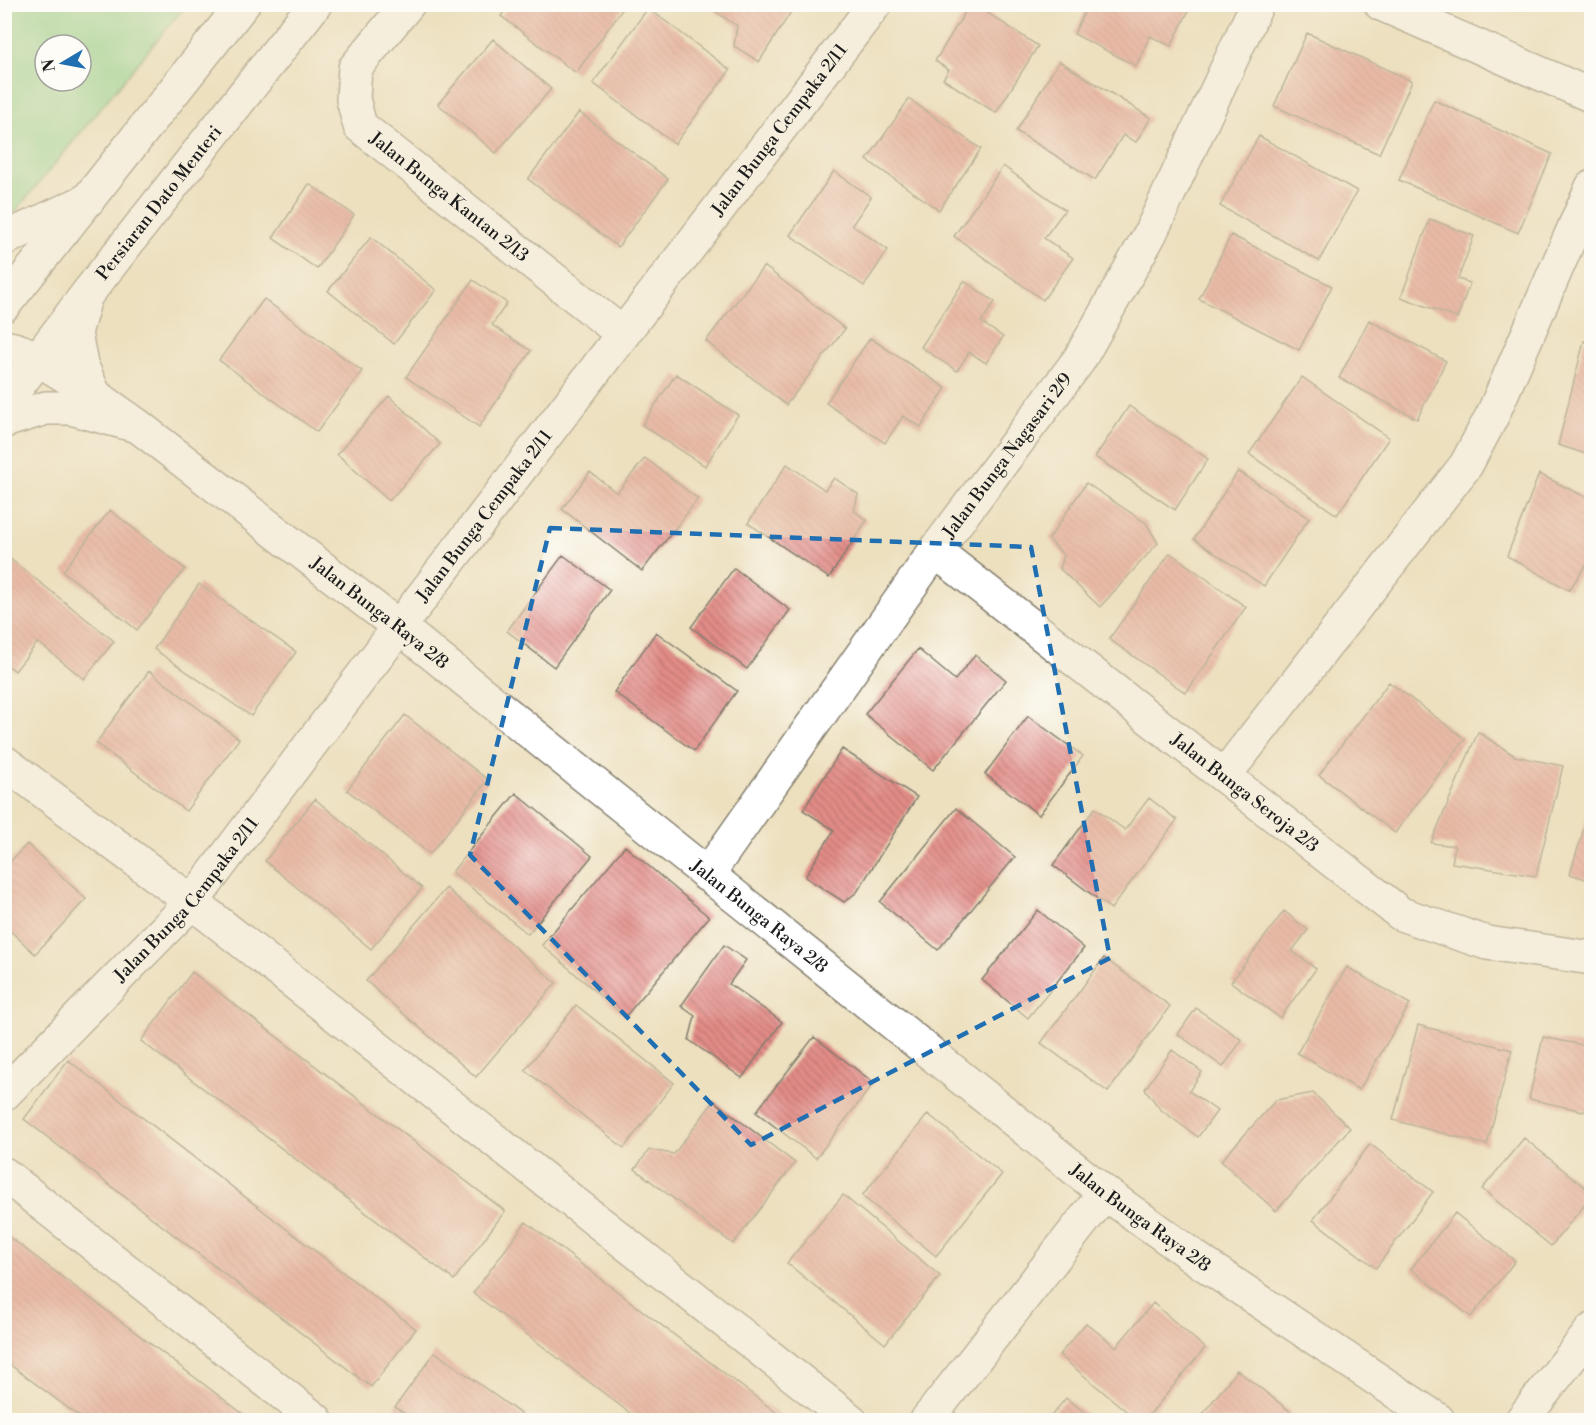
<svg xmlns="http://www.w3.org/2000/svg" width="1596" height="1425" font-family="'Libre Bodoni',serif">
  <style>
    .green { fill: #89d795; stroke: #527a58; stroke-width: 1.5; fill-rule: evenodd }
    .building { fill: url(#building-back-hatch) }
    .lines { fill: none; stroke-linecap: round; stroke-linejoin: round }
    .minor-casing { stroke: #847e6e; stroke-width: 36 }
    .major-casing { stroke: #847e6e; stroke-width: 36 }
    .minor { stroke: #fff; stroke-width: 33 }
    .major { stroke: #fff; stroke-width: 33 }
    .marked { fill: none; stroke: #1f6fb2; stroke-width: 4.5; stroke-dasharray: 12 8; stroke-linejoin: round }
    .labels { text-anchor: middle; stroke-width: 4.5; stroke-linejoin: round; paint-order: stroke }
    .street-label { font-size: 18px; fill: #1c1c1c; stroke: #fdfcf7 }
  </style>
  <defs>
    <pattern id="building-back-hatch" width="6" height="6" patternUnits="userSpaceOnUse" patternTransform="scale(1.5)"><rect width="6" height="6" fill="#e38c87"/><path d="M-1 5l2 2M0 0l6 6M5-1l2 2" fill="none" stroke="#b7726e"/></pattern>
  </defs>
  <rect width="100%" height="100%" fill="#fdfcf7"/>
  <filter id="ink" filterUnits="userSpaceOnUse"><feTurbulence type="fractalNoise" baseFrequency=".0167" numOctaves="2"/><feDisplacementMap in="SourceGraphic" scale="12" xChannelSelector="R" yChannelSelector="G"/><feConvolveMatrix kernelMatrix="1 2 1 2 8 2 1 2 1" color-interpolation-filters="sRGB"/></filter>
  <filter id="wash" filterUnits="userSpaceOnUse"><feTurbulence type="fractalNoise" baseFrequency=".008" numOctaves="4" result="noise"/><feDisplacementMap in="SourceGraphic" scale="24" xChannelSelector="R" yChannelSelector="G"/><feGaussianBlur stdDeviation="1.35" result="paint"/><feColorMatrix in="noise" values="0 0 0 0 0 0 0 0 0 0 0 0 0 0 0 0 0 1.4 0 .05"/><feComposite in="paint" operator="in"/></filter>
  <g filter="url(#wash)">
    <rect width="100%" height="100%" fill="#ede0bf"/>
    <!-- green -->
    <path class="green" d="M 5,5 L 186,5 L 5,224 ZM 45,45 L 81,45 L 81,81 L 45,81 Z"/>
    <g id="blocks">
      <!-- building -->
      <path class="building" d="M 509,4 L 626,4 L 576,73 L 501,16 Z
        M 704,4 L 796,4 L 759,62 L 734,46 L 737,26 Z
        M 970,4 L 974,4 L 1038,46 L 996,113 L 943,79 L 949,70 L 935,61 Z
        M 1088,4 L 1192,4 L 1171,46 L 1150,36 L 1136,66 L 1074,34 Z
        M 648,8 L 730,70 L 675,144 L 593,83 Z
        M 1307,33 L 1412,81 L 1379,154 L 1274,106 Z
        M 493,39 L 551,89 L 496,153 L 438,104 Z
        M 1059,61 L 1151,118 L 1136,142 L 1123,135 L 1095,180 L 1016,131 Z
        M 909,99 L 981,149 L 939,210 L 867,160 Z
        M 1434,100 L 1552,154 L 1518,233 L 1399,180 Z
        M 579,112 L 668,179 L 618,247 L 528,179 Z
        M 1259,136 L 1357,191 L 1319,261 L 1220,206 Z
        M 1003,166 L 1065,210 L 1044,238 L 1073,258 L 1043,300 L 954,236 Z
        M 834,171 L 871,197 L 852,225 L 888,250 L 864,286 L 790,235 Z
        M 309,184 L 354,215 L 317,269 L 273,238 Z
        M 1430,219 L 1474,236 L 1458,279 L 1470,283 L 1457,318 L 1401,297 Z
        M 1231,235 L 1332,286 L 1299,350 L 1199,299 Z
        M 371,237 L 436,290 L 394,344 L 328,291 Z
        M 764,266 L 845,329 L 786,405 L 706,341 Z
        M 473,280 L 507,303 L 492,325 L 531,351 L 479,427 L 406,377 Z
        M 964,281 L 995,302 L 981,322 L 1003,337 L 986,363 L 969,352 L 957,371 L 921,347 Z
        M 264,299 L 362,371 L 317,432 L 219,360 Z
        M 1369,320 L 1446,361 L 1417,419 L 1339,378 Z
        M 870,338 L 946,388 L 921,427 L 903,416 L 885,443 L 826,403 Z
        M 1584,341 L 1592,343 L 1592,456 L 1558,445 Z
        M 676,374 L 738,415 L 705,466 L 642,425 Z
        M 1302,377 L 1389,438 L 1337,515 L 1249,454 Z
        M 389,396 L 440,444 L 389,501 L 337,454 Z
        M 1129,406 L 1208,459 L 1175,510 L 1095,457 Z
        M 645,458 L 698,499 L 642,571 L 562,509 L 590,472 L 617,493 Z
        M 787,464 L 825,490 L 834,478 L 858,494 L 854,511 L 867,520 L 829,578 L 748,523 Z
        M 1238,471 L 1309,518 L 1264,586 L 1194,539 Z
        M 1539,474 L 1592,500 L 1592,557 L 1569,590 L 1507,556 Z
        M 1086,483 L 1146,523 L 1158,543 L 1100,607 L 1060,569 L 1064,556 L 1049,539 Z
        M 110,510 L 185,569 L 137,630 L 63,571 Z
        M 1170,553 L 1246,607 L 1186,693 L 1109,639 Z
        M 4,554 L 114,641 L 84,679 L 38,642 L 15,671 L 4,662 Z
        M 563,555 L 610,590 L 554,667 L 507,631 Z
        M 734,568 L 790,610 L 747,669 L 691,627 Z
        M 199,584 L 296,652 L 251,716 L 154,649 Z
        M 656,632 L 737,691 L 694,751 L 614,692 Z
        M 918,649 L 955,680 L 975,655 L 1006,680 L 933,770 L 865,714 Z
        M 149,671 L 239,739 L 186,811 L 96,743 Z
        M 1389,682 L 1465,739 L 1395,833 L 1319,775 Z
        M 405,715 L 488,780 L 430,854 L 347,790 Z
        M 1028,716 L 1083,756 L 1039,815 L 985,774 Z
        M 1478,732 L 1515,756 L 1563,766 L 1536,876 L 1452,863 L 1455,846 L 1431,843 Z
        M 842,749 L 917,797 L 857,892 L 844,902 L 805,877 L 834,830 L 803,810 Z
        M 516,793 L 592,856 L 528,934 L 452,872 Z
        M 1149,798 L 1177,820 L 1111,909 L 1053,865 L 1095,808 L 1125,830 Z
        M 315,799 L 422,888 L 371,949 L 265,861 Z
        M 1592,802 L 1592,881 L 1570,874 Z
        M 956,808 L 1015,857 L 938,950 L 880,902 Z
        M 27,844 L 86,899 L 35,954 L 4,925 L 4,868 Z
        M 625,846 L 709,917 L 625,1017 L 542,945 Z
        M 446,888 L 556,983 L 476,1077 L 366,981 Z
        M 1038,910 L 1084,948 L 1028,1018 L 982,980 Z
        M 1284,911 L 1308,930 L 1292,951 L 1316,969 L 1280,1018 L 1231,982 Z
        M 724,945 L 746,960 L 729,984 L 782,1022 L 742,1078 L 689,1040 L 695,1016 L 681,1006 Z
        M 1104,958 L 1170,1006 L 1108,1092 L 1041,1043 Z
        M 1347,967 L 1410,1004 L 1359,1090 L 1297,1053 Z
        M 192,972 L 505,1211 L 454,1280 L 141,1041 Z
        M 576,1005 L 674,1083 L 624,1148 L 525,1070 Z
        M 1196,1008 L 1242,1040 L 1223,1067 L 1178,1034 Z
        M 1418,1025 L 1512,1050 L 1487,1145 L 1393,1120 Z
        M 814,1037 L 874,1083 L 816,1158 L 756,1112 Z
        M 1543,1037 L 1592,1047 L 1592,1113 L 1529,1099 Z
        M 1172,1050 L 1202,1072 L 1189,1091 L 1217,1111 L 1198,1137 L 1160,1109 L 1145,1089 Z
        M 68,1060 L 416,1329 L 371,1387 L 24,1119 Z
        M 1313,1093 L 1350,1128 L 1276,1211 L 1221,1161 L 1276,1100 Z
        M 714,1101 L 795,1163 L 733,1244 L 635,1169 L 649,1150 L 674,1154 Z
        M 928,1114 L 1002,1174 L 936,1256 L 862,1196 Z
        M 1524,1138 L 1592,1193 L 1592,1196 L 1551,1246 L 1482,1189 Z
        M 1370,1144 L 1433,1192 L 1376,1268 L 1313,1220 Z
        M 843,1195 L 940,1276 L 885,1344 L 787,1263 Z
        M 1455,1213 L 1515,1261 L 1471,1317 L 1411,1269 Z
        M 526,1222 L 786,1420 L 639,1420 L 473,1293 Z
        M 4,1233 L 251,1420 L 84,1420 L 4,1360 Z
        M 1153,1303 L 1205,1348 L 1145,1420 L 1137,1420 L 1059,1355 L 1086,1323 L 1116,1347 Z
        M 435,1352 L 529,1420 L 414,1420 L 395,1407 Z
        M 1237,1370 L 1291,1412 L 1285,1420 L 1198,1420 Z
        M 1066,1398 L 1094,1420 L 1048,1420 Z"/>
    </g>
  </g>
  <g filter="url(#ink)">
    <use href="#blocks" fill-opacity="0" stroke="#847e6e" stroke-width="1.5"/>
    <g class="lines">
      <!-- minor casing -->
      <g class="minor-casing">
        <g id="minor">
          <path id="s1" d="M 408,4 L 355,68 L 353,99 L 360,126 L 623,334"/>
          <path d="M 1381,4 L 1592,96"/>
          <path d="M 4,239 L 88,200"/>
          <path id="s2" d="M 4,348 C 24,342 118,412 138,426 L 399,627 L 1105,1193 L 1204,1264 L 1438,1420"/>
          <path id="s3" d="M 935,551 L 1401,914 L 1487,943 L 1592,958"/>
          <path d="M 4,762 L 192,902 L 850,1420"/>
          <path d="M 1224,776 L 1466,465 L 1493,414 L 1592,187"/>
          <path id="s4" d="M 707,875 L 935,551 L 1079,360 L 1150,234 L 1257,4"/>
          <path id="s5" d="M 4,1094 L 192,902 L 399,627 L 875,4"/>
          <path d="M 4,1174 L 316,1420"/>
          <path d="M 927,1420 L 1105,1193"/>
          <path d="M 1522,1420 L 1592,1330"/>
        </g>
      </g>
      <!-- major casing -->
      <g class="major-casing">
        <g id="major">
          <path d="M 84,301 L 75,333 L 81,364 L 94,394"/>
          <path d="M 4,305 L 243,4"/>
          <path id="s6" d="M 4,404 L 87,294 L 315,4"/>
          <path d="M 4,421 L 46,408 L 71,408 L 138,426"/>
        </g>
      </g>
      <!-- minor -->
      <use href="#minor" class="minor"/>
      <!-- major -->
      <use href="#major" class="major"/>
    </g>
  </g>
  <!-- marked area -->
  <path d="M0 0H1596V1425H0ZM 550,528 L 1031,547 L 1110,958 L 751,1145 L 470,855 Z" fill="#ede0bf" fill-opacity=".55" fill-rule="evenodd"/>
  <path class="marked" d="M 550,528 L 1031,547 L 1110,958 L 751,1145 L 470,855 Z"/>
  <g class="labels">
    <!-- street labels -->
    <g class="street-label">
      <text dy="6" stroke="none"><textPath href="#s5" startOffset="1239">Jalan Bunga Cempaka 2/11</textPath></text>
      <text dy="6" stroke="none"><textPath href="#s1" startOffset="256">Jalan Bunga Kantan 2/13</textPath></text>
      <text dy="6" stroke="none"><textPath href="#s6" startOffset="254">Persiaran Dato Menteri</textPath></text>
      <text dy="6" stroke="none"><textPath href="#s4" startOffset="516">Jalan Bunga Nagasari 2/9</textPath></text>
      <text dy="6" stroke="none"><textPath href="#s5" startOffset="753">Jalan Bunga Cempaka 2/11</textPath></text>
      <text dy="6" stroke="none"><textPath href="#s2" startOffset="462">Jalan Bunga Raya 2/8</textPath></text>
      <text dy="6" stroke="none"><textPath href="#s3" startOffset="393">Jalan Bunga Seroja 2/3</textPath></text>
      <text dy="6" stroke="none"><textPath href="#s5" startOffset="267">Jalan Bunga Cempaka 2/11</textPath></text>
      <text dy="6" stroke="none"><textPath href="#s2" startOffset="948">Jalan Bunga Raya 2/8</textPath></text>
      <text dy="6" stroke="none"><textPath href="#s2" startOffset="1434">Jalan Bunga Raya 2/8</textPath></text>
    </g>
  </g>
  <!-- margin -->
  <rect width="1596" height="1425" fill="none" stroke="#fdfcf7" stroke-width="24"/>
  <!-- north arrow -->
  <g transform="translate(63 63) rotate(260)"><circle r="28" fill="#fdfcf7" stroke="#a3a29f" stroke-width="1.5"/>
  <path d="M0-4.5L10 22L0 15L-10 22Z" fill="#1f6fb2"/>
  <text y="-9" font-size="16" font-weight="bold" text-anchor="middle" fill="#1c1c1c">N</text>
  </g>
</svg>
